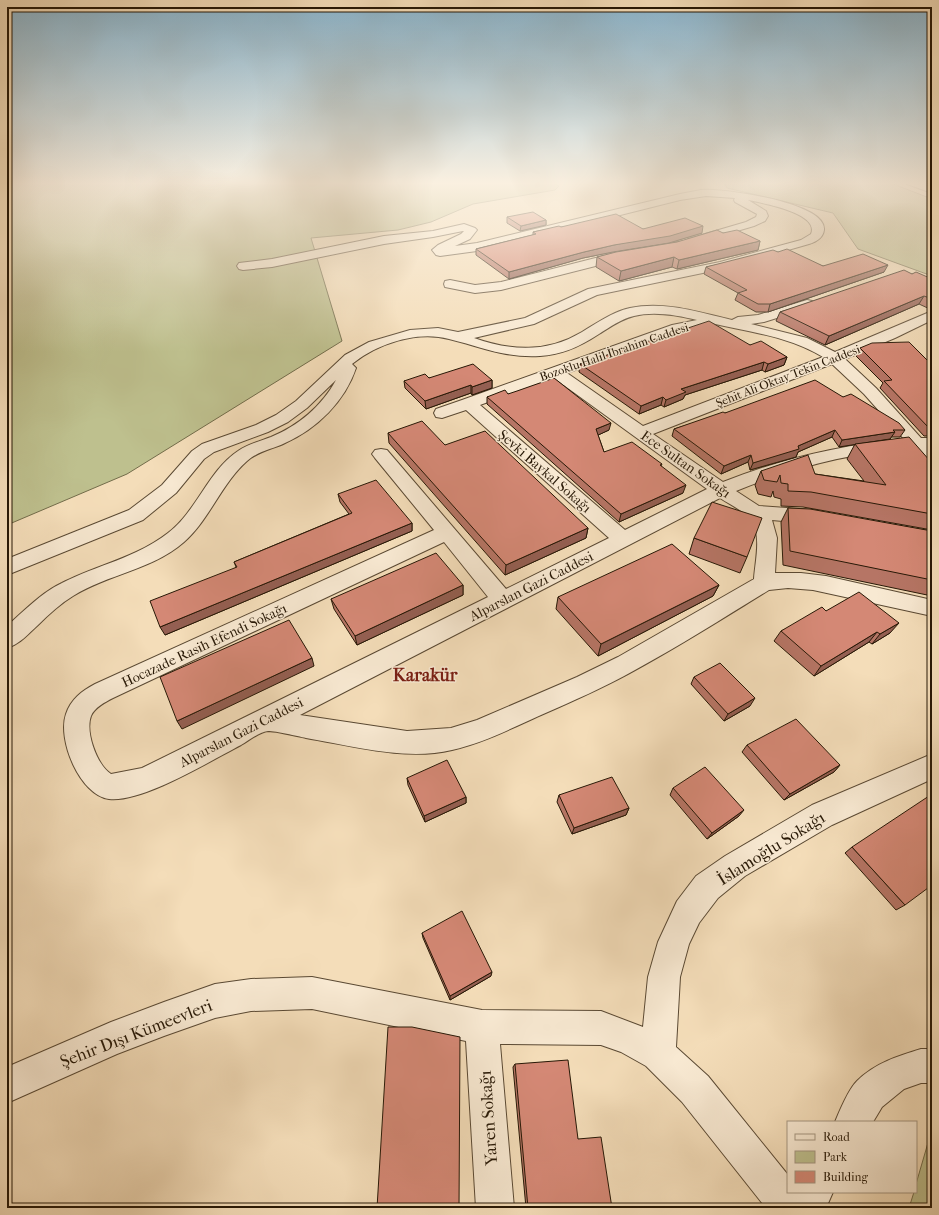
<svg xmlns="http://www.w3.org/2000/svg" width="939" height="1215" font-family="'IM FELL French Canon',serif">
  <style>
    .green { fill: #bec08e; stroke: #726c4a }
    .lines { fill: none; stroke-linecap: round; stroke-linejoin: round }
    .minor-casing { stroke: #5a4933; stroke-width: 2 }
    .minor { fill: #f8e9d2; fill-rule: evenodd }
    .wall { fill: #b67565; stroke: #271806 }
    .shaded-wall { fill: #945f52; stroke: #271806 }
    .building { fill: #d48875; stroke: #271806 }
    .labels { text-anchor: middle; stroke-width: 3; stroke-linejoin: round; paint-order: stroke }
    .far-street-label { font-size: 12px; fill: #271806; stroke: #f8e9d2 }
    .street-label { font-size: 14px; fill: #271806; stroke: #f8e9d2 }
    .near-street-label { font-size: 17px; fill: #271806; stroke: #f8e9d2 }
    .district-label { font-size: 18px; font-weight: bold; fill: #7a1f14; stroke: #f8e9d2 }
  </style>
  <rect width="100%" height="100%" fill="#f4ddb9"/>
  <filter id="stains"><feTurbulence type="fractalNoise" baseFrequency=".005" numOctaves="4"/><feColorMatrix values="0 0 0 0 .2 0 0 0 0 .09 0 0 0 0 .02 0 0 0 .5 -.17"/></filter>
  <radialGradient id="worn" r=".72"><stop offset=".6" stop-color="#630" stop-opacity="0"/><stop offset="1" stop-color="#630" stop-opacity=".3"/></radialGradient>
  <!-- green -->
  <path class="green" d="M 7,182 L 551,182 L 559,186 L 555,190 L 473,204 L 431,222 L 398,230 L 311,238 L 342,341 L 127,474 L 7,525 Z
    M 724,182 L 888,182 L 932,199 L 932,276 L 858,249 L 833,213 L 727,188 Z
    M 932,1129 L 932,1208 L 909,1208 L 914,1192 L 916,1192 L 916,1184 Z"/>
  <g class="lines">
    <!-- minor casing -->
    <g class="minor-casing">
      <path id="minor" d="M 906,182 L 921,182 L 932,186 L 932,193 L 907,184 Z
        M 701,190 C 721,188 827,202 824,230 C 823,238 816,242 809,244 L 722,269 L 597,295 L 534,324 L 474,338 C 511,351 547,353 582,332 C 597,323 612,312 630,308 C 664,301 699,312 732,320 L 738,317 L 758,315 L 807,300 L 812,301 L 814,304 L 812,307 L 764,322 L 751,324 L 807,338 L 835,352 L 932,311 L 932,320 L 895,338 L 845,359 L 876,388 L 921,438 L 932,438 L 932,448 L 930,448 L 932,451 L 932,469 L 926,467 L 912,449 C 851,452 792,468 736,491 L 759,506 L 815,510 L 822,512 L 825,517 L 822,522 L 815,524 L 772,520 L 777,538 L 775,573 L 801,573 L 826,576 L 932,600 L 932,616 L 813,590 L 788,588 L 769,590 C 725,617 681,645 635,670 C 605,687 573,701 541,715 C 512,728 483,743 452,750 C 406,761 353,746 306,738 C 297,736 276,731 268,731 C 259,732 248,741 241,745 C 210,761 142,803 109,799 C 80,795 57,740 66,714 C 71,699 82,691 95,684 L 434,530 L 375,458 L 372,454 L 375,450 L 381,449 L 387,450 L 506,589 L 609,538 L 466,410 L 442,418 L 436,417 L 434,413 L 436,409 L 462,400 L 672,325 L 697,320 C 677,315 654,311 634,316 C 621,319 610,327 599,334 C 581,346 562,355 540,356 C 504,358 482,347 449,339 C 417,330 377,344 352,364 L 356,368 C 345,401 317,429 285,443 C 273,449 258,451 247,461 C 221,484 210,519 184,542 C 152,570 108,574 73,596 C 60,604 49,614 38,625 C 28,634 20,644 7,648 L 7,626 C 24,611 41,593 62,583 C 97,565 136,558 168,533 C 197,511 208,471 238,451 C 248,444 260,441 271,437 C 298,426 322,406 336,380 L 307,408 L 288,422 L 268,432 L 214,452 L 204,459 L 176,493 L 143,520 L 7,575 L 7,559 L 129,510 L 162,485 L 192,451 L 202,444 L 256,425 L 276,415 L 296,401 L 345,355 L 369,342 L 410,330 L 438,328 L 458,332 L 525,318 L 588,289 L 720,262 L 801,240 L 811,234 C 820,213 762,203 748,200 L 766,211 L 768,216 L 765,221 L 754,226 L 696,243 L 688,243 L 686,241 L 688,239 L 746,222 L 756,217 L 757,214 L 735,202 L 734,200 L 735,198 L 706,196 L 680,200 L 477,251 L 440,256 L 436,255 L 432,250 L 438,245 L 461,234 L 464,231 L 463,231 L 433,237 L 384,244 L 272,267 L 243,270 L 239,269 L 237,266 L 239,263 L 272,259 L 384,236 L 433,231 L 464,224 L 475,228 L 477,230 L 470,239 L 455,246 L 477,243 L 680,194 ZM 711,323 C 749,332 789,336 823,357 L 643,426 L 567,373 L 681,331 L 710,325 ZM 832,364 L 864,394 L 904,439 C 841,445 781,459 723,482 L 653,434 ZM 554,378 L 707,489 L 625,530 L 480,405 ZM 720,498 C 729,504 742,510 749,518 C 763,532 755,561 754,579 L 618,657 L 577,677 L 477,720 L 451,728 L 407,731 L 300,715 ZM 444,542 L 488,597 L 142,768 L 111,774 C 97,765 85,732 91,716 C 94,708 105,702 113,698 Z
        M 627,250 L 631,251 L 633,254 L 631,257 L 501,290 L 475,293 L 445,287 L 444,284 L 445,281 L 450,280 L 475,285 L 501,282 Z
        M 932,754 L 932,779 L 832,825 L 745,876 L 718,898 L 699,923 L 689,944 L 680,977 L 676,1047 L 708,1076 L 788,1175 L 788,1192 L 833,1192 L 826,1208 L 766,1208 L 682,1102 L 646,1066 L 621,1052 L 601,1045 L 500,1044 L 514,1208 L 476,1208 L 466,1041 L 312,1009 L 251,1011 L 215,1018 L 164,1036 L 117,1054 L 7,1103 L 7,1067 L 111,1022 L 164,1002 L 215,984 L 251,979 L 312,977 L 482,1010 L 601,1011 L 643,1027 L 648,977 L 658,942 L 677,901 L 696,876 L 725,856 L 812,805 Z
        M 921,1049 L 932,1049 L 932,1083 L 921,1083 L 904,1089 L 882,1107 L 873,1122 L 835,1122 C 840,1110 848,1090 857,1081 C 875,1063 898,1056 921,1049 Z"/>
    </g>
    <!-- minor -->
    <use href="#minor" class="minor"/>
  </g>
  <!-- wall -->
  <path class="wall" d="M 926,182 L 932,182 L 932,184 Z
    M 507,217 L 546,220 L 546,225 L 520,231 L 507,223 Z
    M 561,227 L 643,229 L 702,233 L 669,243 L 613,252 L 583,258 L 509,279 L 476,255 L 476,249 L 533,235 L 533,232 Z
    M 723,233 L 760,241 L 758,250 L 677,269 L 672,267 L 619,281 L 596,267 L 597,257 Z
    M 778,252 L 823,266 L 884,272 L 768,312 L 756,312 L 735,300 L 738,293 L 704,274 L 706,267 Z
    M 912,274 L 932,279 L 932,310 L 919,304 L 825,345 L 776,321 L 780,312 Z
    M 750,345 L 787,357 L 784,365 L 765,372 L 762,370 L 685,395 L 683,399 L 664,407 L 661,405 L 639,414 L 579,372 L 580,364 Z
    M 860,348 L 932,365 L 932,436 L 924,436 L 880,388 L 883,383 L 856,356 Z
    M 429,378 L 492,380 L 492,388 L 472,395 L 471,393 L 426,409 L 405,388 L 404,381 Z
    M 508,394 L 609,430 L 598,435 L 604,452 L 662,464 L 661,466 L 683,493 L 619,522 L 487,404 L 487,397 Z
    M 843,397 L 905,430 L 900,437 L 891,437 L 890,439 L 870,442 L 931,462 L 930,464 L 932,467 L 932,530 L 803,507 L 781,506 L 781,499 L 774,497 L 773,491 L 771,497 L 758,494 L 755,485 L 761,471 L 815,474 L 864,481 L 847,459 L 855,444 L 839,447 L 832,437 L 798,452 L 796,457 L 750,470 L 748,462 L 721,474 L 672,436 L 674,429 L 725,413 Z
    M 388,433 L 445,445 L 588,528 L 586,538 L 505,575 L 389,443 Z
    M 338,494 L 412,523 L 412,531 L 165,635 L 236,567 L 234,562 L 349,514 L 340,502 Z
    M 788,508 L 932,531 L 932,596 L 783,565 L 781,522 Z
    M 694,538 L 747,557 L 740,573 L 689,554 Z
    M 463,585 L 463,595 L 357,645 L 334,609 L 331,599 Z
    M 719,585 L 713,596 L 598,656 L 556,609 L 558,597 Z
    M 826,611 L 890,633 L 872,644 L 869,642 L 814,676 L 774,641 L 781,631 Z
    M 694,677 L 750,706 L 724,721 L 691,684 Z
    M 747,745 L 840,765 L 834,772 L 784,800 L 742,752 Z
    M 407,778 L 466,797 L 466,803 L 425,822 L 408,785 Z
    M 673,788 L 739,816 L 707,839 L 670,795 Z
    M 559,795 L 629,808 L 626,815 L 572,834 L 557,802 Z
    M 852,847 L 905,905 L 896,910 L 845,853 Z
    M 422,933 L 491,976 L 450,1000 L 423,938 Z
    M 932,963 L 932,970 L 929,966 Z
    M 515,1064 L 578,1139 L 612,1208 L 526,1208 L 513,1067 Z"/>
  <!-- shaded-wall -->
  <path class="shaded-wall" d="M 546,220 L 546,225 L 520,231 L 521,226 Z
    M 703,226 L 702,233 L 669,243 L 613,252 L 583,258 L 509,279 L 509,272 L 584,252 L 614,245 Z
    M 760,241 L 758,250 L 677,269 L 679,260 Z
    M 674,257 L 672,267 L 619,281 L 621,271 Z
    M 888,265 L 884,272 L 768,312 L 770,304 Z
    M 924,296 L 919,304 L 825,345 L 829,336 Z
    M 787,357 L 784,365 L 765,372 L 768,364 Z
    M 764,362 L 762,370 L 685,395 L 683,399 L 664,407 L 666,400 L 681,389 Z
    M 492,380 L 492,388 L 472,395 L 472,387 Z
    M 471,385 L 471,393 L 426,409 L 425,401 Z
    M 663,397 L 661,405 L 639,414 L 641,406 Z
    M 611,423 L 609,430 L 594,437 L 596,429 Z
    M 835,430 L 832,437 L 798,452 L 796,457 L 750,470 L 753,463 L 798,446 Z
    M 895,432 L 890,439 L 839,447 L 842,440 Z
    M 751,455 L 748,462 L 721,474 L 724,466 Z
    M 686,485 L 683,493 L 619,522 L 621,514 Z
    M 412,523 L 412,531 L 165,635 L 160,627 Z
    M 588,528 L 586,538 L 505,575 L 506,565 Z
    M 463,585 L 463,595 L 357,645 L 355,636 Z
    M 719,585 L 713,596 L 598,656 L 601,644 Z
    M 899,623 L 890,633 L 872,644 L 880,634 Z
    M 877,632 L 869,642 L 814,676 L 821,666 Z
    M 312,658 L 314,666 L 182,729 L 177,721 Z
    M 755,698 L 750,706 L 724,721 L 728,714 Z
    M 840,765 L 834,772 L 784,800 L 790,794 Z
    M 466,797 L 466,803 L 425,822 L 424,816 Z
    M 629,808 L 626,815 L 572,834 L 574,828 Z
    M 744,810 L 739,816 L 707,839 L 712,833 Z
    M 492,972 L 491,976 L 450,1000 L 450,996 Z"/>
  <!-- building -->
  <path class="building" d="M 533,212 L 546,220 L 521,226 L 507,217 Z
    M 616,214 L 643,229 L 685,218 L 703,226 L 670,236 L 614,245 L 584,252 L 509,272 L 476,249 L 536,234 L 533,232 L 559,226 L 561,227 Z
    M 717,230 L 723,233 L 737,230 L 760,241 L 679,260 L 674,257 L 621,271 L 597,257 L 616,252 L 677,242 Z
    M 787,249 L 823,266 L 863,254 L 888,265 L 770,304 L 758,304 L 738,293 L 747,290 L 706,267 L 773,250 L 778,252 Z
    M 904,270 L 912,274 L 916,272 L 932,279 L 932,299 L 924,296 L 829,336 L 780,312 Z
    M 709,321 L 750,345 L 761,341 L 787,357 L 768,364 L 764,362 L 681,389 L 686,392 L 666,400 L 663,397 L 641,406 L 580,364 Z
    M 909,342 L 932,365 L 932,428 L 929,428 L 884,381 L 892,380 L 860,348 L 872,343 Z
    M 473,364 L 492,380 L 472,387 L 471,385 L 425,401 L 404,381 L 425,374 L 429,378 Z
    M 554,378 L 611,423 L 596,429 L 604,452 L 632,442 L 662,464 L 660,465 L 686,485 L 621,514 L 487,397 L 505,390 L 508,394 L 517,391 Z
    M 815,380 L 843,397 L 851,394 L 899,423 L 905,430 L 893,430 L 895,432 L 842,440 L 835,430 L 798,446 L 799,449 L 753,463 L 751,455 L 724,466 L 674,429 L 723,412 L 725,413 Z
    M 422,421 L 445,445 L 485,431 L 588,528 L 506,565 L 388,433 Z
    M 909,437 L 931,462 L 928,462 L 932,467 L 932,514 L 811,492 L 788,491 L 788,484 L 781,483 L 780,475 L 777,482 L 764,480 L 761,471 L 808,455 L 815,474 L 886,485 L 855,444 Z
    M 376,480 L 412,523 L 160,627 L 150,601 L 237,567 L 234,562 L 352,513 L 338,494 Z
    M 712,502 L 762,518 L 747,557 L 694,538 Z
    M 788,508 L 810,509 L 932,531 L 932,580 L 790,551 Z
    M 672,544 L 719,585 L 601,644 L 558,597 Z
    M 436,553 L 463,585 L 355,636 L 331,599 Z
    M 859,592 L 899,623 L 880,634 L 877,632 L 821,666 L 781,631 L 822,607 L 826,611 Z
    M 289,620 L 312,658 L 177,721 L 160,677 Z
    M 720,663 L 755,698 L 728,714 L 694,677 Z
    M 796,719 L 840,765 L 790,794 L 747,745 Z
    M 447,760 L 466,797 L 424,816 L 407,778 Z
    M 705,767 L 744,810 L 712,833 L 673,788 Z
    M 612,777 L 629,808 L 574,828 L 559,795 Z
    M 932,794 L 932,885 L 905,905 L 852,847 Z
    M 462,911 L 492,972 L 450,996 L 422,933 Z
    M 388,1027 L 412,1027 L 460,1037 L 459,1208 L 377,1208 Z
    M 568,1060 L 578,1139 L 601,1137 L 612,1208 L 528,1208 L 515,1064 Z"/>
  <!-- sky -->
  <linearGradient id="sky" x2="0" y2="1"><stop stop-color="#89b7d2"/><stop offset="0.52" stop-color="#faf0e0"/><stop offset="1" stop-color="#faf0e0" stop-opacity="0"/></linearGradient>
  <rect width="939" height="352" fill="url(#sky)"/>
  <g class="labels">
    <!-- far-street labels -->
    <g class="far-street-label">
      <text transform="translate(614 352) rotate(-19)" y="4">Bozoklu Halil İbrahim Caddesi</text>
      <text transform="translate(788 376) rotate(-21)" y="4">Şehit Ali Oktay Tekin Caddesi</text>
    </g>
    <!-- street labels -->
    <g class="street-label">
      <text transform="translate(686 464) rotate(35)" y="5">Ece Sultan Sokağı</text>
      <text transform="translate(545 471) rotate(41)" y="5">Şevki Baykal Sokağı</text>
      <text transform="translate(531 586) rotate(-27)" y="5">Alparslan Gazi Caddesi</text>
      <text transform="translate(204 645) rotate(-25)" y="5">Hocazade Rasih Efendi Sokağı</text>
      <text transform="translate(241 732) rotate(-27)" y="5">Alparslan Gazi Caddesi</text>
    </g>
    <!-- near-street labels -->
    <g class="near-street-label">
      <text transform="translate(771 848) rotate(-32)" y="6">İslamoğlu Sokağı</text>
      <text transform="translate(136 1033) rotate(-21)" y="6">Şehir Dışı Kümeevleri</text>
      <text transform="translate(488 1118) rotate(-94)" y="6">Yaren Sokağı</text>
    </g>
    <!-- district labels -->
    <g class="district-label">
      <text x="425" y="681">Karakür</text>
    </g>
  </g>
  <!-- margin -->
  <rect width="939" height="1215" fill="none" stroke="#f4ddb9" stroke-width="24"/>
  <rect x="8" y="8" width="923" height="1199" fill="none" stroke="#271806" stroke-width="2"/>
  <rect x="12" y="12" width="915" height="1191" fill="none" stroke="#271806"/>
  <!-- legend -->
  <rect x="787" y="1121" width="130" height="72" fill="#f8e9d2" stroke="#a49580"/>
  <rect x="795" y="1134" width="20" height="6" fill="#f8e9d2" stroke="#a49580"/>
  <text x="823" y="1141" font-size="12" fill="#271806">Road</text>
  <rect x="795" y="1151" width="20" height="12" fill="#bec08e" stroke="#a49580"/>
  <text x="823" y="1161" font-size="12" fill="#271806">Park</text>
  <rect x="795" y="1171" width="20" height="12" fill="#d48875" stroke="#a49580"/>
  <text x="823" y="1181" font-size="12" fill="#271806">Building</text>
  <rect width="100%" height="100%" filter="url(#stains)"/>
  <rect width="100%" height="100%" fill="url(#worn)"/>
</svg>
